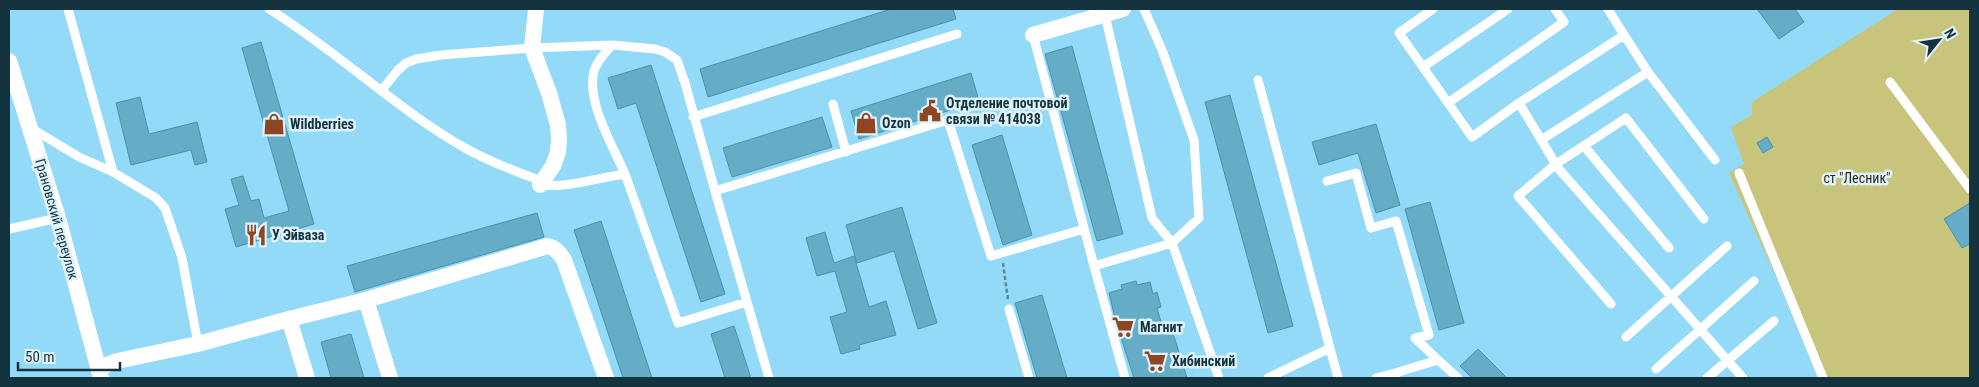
<svg xmlns="http://www.w3.org/2000/svg" width="1979" height="387" font-family="'Roboto Condensed',sans-serif">
  <style>
    .green { fill: #c8c47c }
    .building { fill: #65acc7; stroke: #4a91ab }
    .lines { fill: none; stroke-linecap: round; stroke-linejoin: round }
    .path { stroke: #568a9e; stroke-width: 2.5; stroke-dasharray: 4 2.5; stroke-linecap: butt }
    .service { stroke: #fff; stroke-width: 9 }
    .minor { stroke: #fff; stroke-width: 16 }
    .labels { text-anchor: middle; stroke-width: 5; stroke-linejoin: round; paint-order: stroke }
    .poi-label { font-size: 14px; font-weight: bold; fill: #15333e; stroke: #def3fb; text-anchor: start }
    .park-label { font-size: 14px; fill: #2d2b18; stroke: #def3fb }
    .street-label { font-size: 14px; fill: #15333e; stroke: #def3fb }
  </style>
  <rect width="100%" height="100%" fill="#92daf7"/>
  <!-- green -->
  <path class="green" d="M 1898,9 L 1970,9 L 1970,378 L 1822,378 L 1729,173 L 1744,164 L 1731,127 L 1752,115 L 1752,102 Z"/>
  <!-- building -->
  <path class="building" d="M 891,9 L 953,9 L 956,19 L 708,97 L 700,69 Z
    M 1757,9 L 1795,9 L 1804,22 L 1779,39 Z
    M 261,42 L 314,224 L 236,247 L 225,209 L 239,205 L 231,179 L 243,176 L 251,201 L 259,199 L 264,218 L 289,211 L 242,48 Z
    M 1072,46 L 1123,234 L 1097,241 L 1045,54 Z
    M 651,65 L 725,294 L 701,302 L 636,103 L 618,109 L 608,78 Z
    M 971,73 L 979,101 L 859,139 L 851,111 Z
    M 1230,95 L 1293,326 L 1268,333 L 1205,102 Z
    M 140,97 L 149,134 L 197,122 L 207,162 L 195,165 L 191,150 L 131,165 L 116,103 Z
    M 822,117 L 832,147 L 732,177 L 723,148 Z
    M 1376,124 L 1400,205 L 1376,213 L 1358,153 L 1319,165 L 1312,142 Z
    M 1002,135 L 1032,235 L 1003,245 L 972,145 Z
    M 1767,137 L 1773,147 L 1763,153 L 1757,143 Z
    M 1430,202 L 1464,323 L 1439,330 L 1405,209 Z
    M 1970,203 L 1970,244 L 1962,248 L 1944,219 Z
    M 902,207 L 937,323 L 918,329 L 894,251 L 857,263 L 846,225 Z
    M 537,213 L 544,237 L 355,292 L 347,266 Z
    M 601,221 L 652,378 L 623,378 L 574,230 Z
    M 825,232 L 834,263 L 854,256 L 869,307 L 886,301 L 896,335 L 859,345 L 860,349 L 841,354 L 830,317 L 847,312 L 835,271 L 817,276 L 806,238 Z
    M 1136,281 L 1137,285 L 1150,282 L 1153,294 L 1157,292 L 1161,307 L 1157,308 L 1164,332 L 1172,330 L 1187,378 L 1134,378 L 1116,322 L 1109,293 L 1122,289 L 1121,285 Z
    M 1042,295 L 1067,378 L 1037,378 L 1015,303 Z
    M 734,326 L 751,378 L 725,378 L 711,334 Z
    M 351,334 L 364,378 L 331,378 L 321,342 Z
    M 1478,349 L 1507,378 L 1472,378 L 1460,366 Z"/>
  <g class="lines">
    <!-- path -->
    <path class="path" d="M 1003,263 L 1008,300"/>
    <!-- service -->
    <path class="service" d="M 68,9 L 113,172
      M 269,9 C 337,51 395,108 465,148 C 488,161 514,171 539,180 L 540,185 C 569,188 597,178 625,174 L 678,323 L 747,302
      M 1433,9 L 1399,33 L 1472,137 L 1519,103 L 1558,168 L 1743,378
      M 1105,15 L 1152,218 L 1172,243 L 1199,218 L 1194,140 L 1162,50 L 1144,9
      M 1033,35 L 1094,266
      M 612,45 C 605,53 597,61 594,71 C 586,102 613,146 625,174
      M 1423,67 L 1508,9
      M 1648,72 L 1715,160
      M 1258,80 L 1338,378
      M 1890,82 L 1970,189
      M 381,91 L 398,70 L 406,63 L 416,59 L 441,55 L 532,48 L 612,45 L 655,49 L 665,52 L 677,60 L 685,83 L 715,191
      M 1448,103 L 1564,22 L 1555,9
      M 1519,103 L 1624,35 L 1608,9
      M 833,104 L 846,152
      M 693,117 L 957,34
      M 31,128 L 79,157 L 113,172 L 156,198 L 165,208 L 182,258 L 198,344
      M 1541,140 L 1648,72 L 1624,35
      M 1584,146 L 1669,248
      M 1739,173 L 1823,378
      M 1327,181 L 1356,173 L 1371,228 L 1396,221 L 1429,335 L 1415,338 L 1438,360
      M 9,229 L 58,218
      M 1611,304 L 1518,196 L 1556,164 L 1626,118 L 1704,219
      M 1009,309 L 1029,378
      M 1626,337 L 1727,246
      M 1656,369 L 1754,281
      M 1395,373 L 1438,360 L 1458,378
      M 769,378 L 715,191 L 948,120 L 991,256 L 1084,229
      M 1125,378 L 1094,266 L 1172,243 L 1219,378
      M 1268,378 L 1330,348
      M 1376,378 L 1395,373 L 1396,378
      M 1707,378 L 1774,321"/>
    <!-- minor -->
    <path class="minor" d="M 536,9 L 532,48 L 549,93 L 558,125 L 559,139 L 558,152 L 553,166 L 540,185
      M 1033,35 L 1123,9
      M 9,61 L 58,218 L 101,378
      M 366,300 L 548,246 C 556,248 560,253 564,260 L 606,378
      M 98,368 L 117,361 L 198,344 L 289,319
      M 307,378 L 289,319 L 366,300 L 390,378"/>
  </g>
  <!-- icons -->
  <defs>
    <g id="civic-bare" transform="scale(1.725)"><path d="M-.6-6.5H3V-4.5H.6V-3L4-1V1h2V6H-6V1h2V-1L-.6-3ZM-1.2 2.5V6h2.4V2.5Z" fill="#8d4522" stroke="#def3fb" stroke-width="2.5" paint-order="stroke"/></g>
    <g id="shop-bare" transform="scale(1.725)"><path d="M-5-2.5h2.3a2.7 3.5 0 0 1 5.4 0H5L5.5 6h-11ZM-1.5-2.5h3a1.5 2.3 0 0 0-3 0Z" fill="#8d4522" stroke="#def3fb" stroke-width="2.5" paint-order="stroke"/></g>
    <g id="restaurant-bare" transform="scale(1.725)"><path d="M-5-6h1v4h1v-4h1v4h1v-4h1v5L-1.5 .5V6h-2V.5L-5-1ZM5-6V6H3V1.5H1.5Q1.5-4 5-6Z" fill="#8d4522" stroke="#def3fb" stroke-width="2.5" paint-order="stroke"/></g>
    <g id="supermarket-bare" transform="scale(1.725)"><path d="M-6-5.5h2.5l.6 2H6L4.5 2H-2.5L-4.4-4H-6ZM-1.5 3.2a1.3 1.3 0 1 0 .1 0ZM3 3.2a1.3 1.3 0 1 0 .1 0Z" fill="#8d4522" stroke="#def3fb" stroke-width="2.5" paint-order="stroke"/></g>
  </defs>
  <g fill-rule="evenodd">
    <use href="#civic-bare" x="930" y="111"/>
    <use href="#shop-bare" x="866" y="123"/>
    <use href="#shop-bare" x="274" y="124"/>
    <use href="#restaurant-bare" x="256" y="235"/>
    <use href="#supermarket-bare" x="1123" y="327"/>
    <use href="#supermarket-bare" x="1155" y="361"/>
  </g>
  <g class="labels">
    <!-- poi labels -->
    <g class="poi-label">
      <text x="946" y="108">Отделение почтовой<tspan x="946" dy="16">связи № 414038</tspan></text>
      <text x="882" y="128">Ozon</text>
      <text x="290" y="129">Wildberries</text>
      <text x="272" y="240">У Эйваза</text>
      <text x="1140" y="332">Магнит</text>
      <text x="1172" y="366">Хибинский</text>
    </g>
    <!-- park labels -->
    <g class="park-label">
      <text x="1857" y="183">ст "Лесник"</text>
    </g>
    <!-- street labels -->
    <g class="street-label">
      <text transform="translate(57 219) rotate(74)" y="5">Грановский переулок</text>
    </g>
  </g>
  <!-- border -->
  <rect width="1979" height="387" fill="none" stroke="#15333e" stroke-width="20"/>
  <!-- north arrow -->
  <g transform="translate(1939 40) rotate(60)" stroke="#def3fb" stroke-width="4" paint-order="stroke">
  <path d="M0-4L9 19L0 12L-9 19Z" fill="#15333e"/>
  <text y="-8" font-size="14" font-weight="bold" text-anchor="middle" fill="#15333e">N</text>
  </g>
  <!-- scale -->
  <path d="M18 362v8h102v-8" fill="none" stroke="#15333e" stroke-width="2.5"/>
  <text x="25" y="362" font-size="15" fill="#15333e" stroke="#def3fb" stroke-width="4" paint-order="stroke">50 m</text>
</svg>
